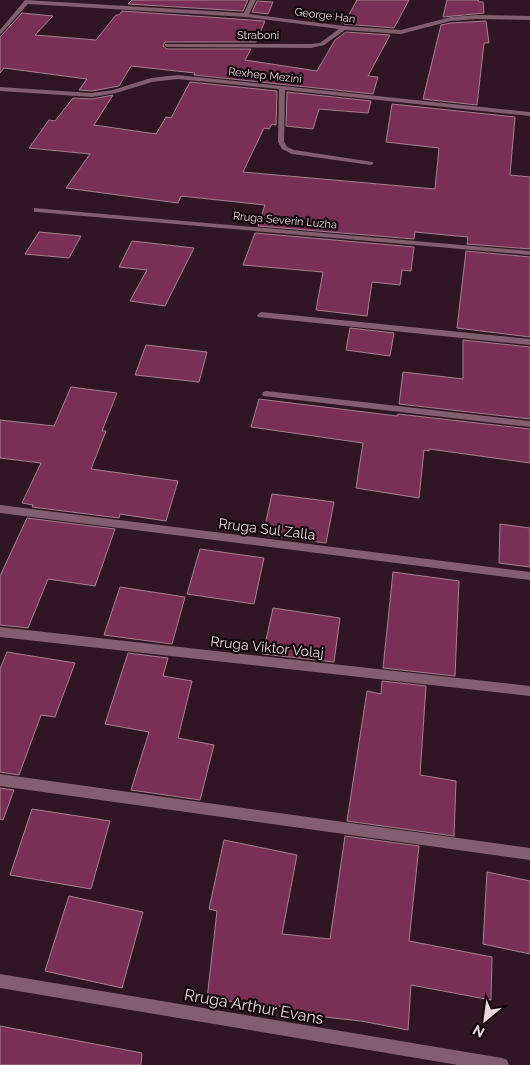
<svg xmlns="http://www.w3.org/2000/svg" width="530" height="1065" font-family="Raleway,sans-serif">
  <style>
    .building { fill: #7a3055; stroke: #a48290 }
    .lines { fill: none; stroke-linecap: round; stroke-linejoin: round }
    .minor { fill: #825f6e; fill-rule: evenodd }
    .labels { text-anchor: middle; stroke-width: 4.5; stroke-linejoin: round; paint-order: stroke }
    .far-street-label { font-size: 11px; fill: #ead7df; stroke: #11060b }
    .street-label { font-size: 14px; fill: #ead7df; stroke: #11060b }
    .near-street-label { font-size: 16px; fill: #ead7df; stroke: #11060b }
  </style>
  <rect width="100%" height="100%" fill="#301622"/>
  <!-- building -->
  <path class="building" d="M 132,0 L 248,0 L 243,11 L 128,4 Z
    M 357,0 L 409,0 L 394,28 L 344,24 Z
    M 447,0 L 478,0 L 479,2 L 483,2 L 484,13 L 443,17 Z
    M 257,1 L 273,2 L 268,14 L 252,12 Z
    M 122,11 L 265,21 L 256,42 L 165,42 L 163,46 L 167,49 L 251,49 L 245,60 L 317,71 L 335,40 L 346,32 L 390,35 L 368,76 L 378,77 L 373,94 L 194,75 L 195,73 L 131,66 L 119,86 L 92,91 L 79,90 L 87,79 L 4,68 L 0,73 L 0,37 L 22,13 L 53,16 L 35,35 L 96,40 L 116,15 L 119,15 Z
    M 486,21 L 489,43 L 484,43 L 477,105 L 423,99 L 441,25 L 451,23 Z
    M 190,82 L 277,91 L 276,125 L 272,124 L 269,129 L 264,128 L 243,172 L 435,189 L 439,148 L 386,142 L 392,104 L 515,117 L 510,175 L 530,177 L 530,249 L 467,244 L 468,237 L 415,232 L 414,239 L 258,226 L 265,205 L 181,196 L 178,203 L 66,188 L 90,154 L 29,148 L 49,120 L 55,121 L 73,98 L 92,99 L 113,95 L 94,125 L 156,134 L 166,117 L 171,118 Z
    M 287,92 L 371,101 L 368,113 L 319,109 L 313,129 L 286,126 Z
    M 39,232 L 81,236 L 69,258 L 25,254 Z
    M 255,233 L 414,247 L 411,271 L 402,270 L 400,285 L 372,282 L 367,316 L 316,310 L 323,272 L 243,265 Z
    M 132,241 L 194,248 L 165,306 L 130,301 L 147,270 L 119,267 Z
    M 466,251 L 530,257 L 530,337 L 457,328 Z
    M 350,328 L 394,333 L 390,356 L 346,350 Z
    M 463,340 L 530,347 L 530,419 L 399,404 L 403,372 L 463,379 Z
    M 146,345 L 207,352 L 199,382 L 135,375 Z
    M 71,387 L 117,393 L 102,431 L 106,431 L 91,469 L 178,481 L 166,521 L 120,514 L 119,518 L 32,507 L 33,505 L 22,503 L 41,463 L 0,458 L 0,420 L 54,426 Z
    M 259,399 L 397,416 L 398,414 L 530,429 L 530,463 L 429,449 L 429,451 L 424,450 L 419,498 L 356,488 L 363,443 L 251,427 Z
    M 272,494 L 334,502 L 326,543 L 263,535 Z
    M 27,518 L 115,529 L 95,586 L 48,579 L 28,628 L 0,625 L 0,576 Z
    M 500,524 L 530,528 L 530,567 L 499,563 Z
    M 200,549 L 264,558 L 254,604 L 187,594 Z
    M 393,572 L 459,581 L 455,676 L 383,668 Z
    M 120,587 L 185,597 L 172,644 L 104,635 Z
    M 273,608 L 340,618 L 334,662 L 263,654 Z
    M 7,652 L 75,663 L 55,717 L 41,715 L 19,775 L 0,772 L 0,669 Z
    M 128,653 L 168,658 L 163,676 L 192,681 L 178,738 L 214,745 L 200,800 L 131,790 L 149,732 L 105,724 Z
    M 382,681 L 426,686 L 420,775 L 456,781 L 454,836 L 347,821 L 367,691 L 381,694 Z
    M 0,788 L 14,790 L 3,820 L 0,819 Z
    M 32,809 L 110,821 L 91,889 L 10,875 Z
    M 345,836 L 419,846 L 409,941 L 492,957 L 491,1000 L 411,985 L 408,1030 L 361,1021 L 288,1013 L 288,1007 L 207,999 L 217,911 L 209,909 L 224,840 L 297,855 L 282,934 L 330,939 Z
    M 487,872 L 530,881 L 530,954 L 483,944 Z
    M 69,896 L 143,912 L 122,988 L 45,971 Z
    M 0,1026 L 142,1053 L 141,1065 L 0,1065 Z"/>
  <g class="lines">
    <!-- minor -->
    <path class="minor" d="M 25,0 L 244,13 L 250,0 L 256,0 L 249,14 L 344,26 L 401,30 L 451,17 L 477,15 L 530,16 L 530,20 L 477,19 L 451,21 L 401,34 L 345,30 L 324,45 L 311,48 L 167,47 L 165,46 L 165,44 L 311,44 L 320,43 L 339,29 L 246,17 L 28,4 L 0,35 L 0,30 Z
      M 178,75 L 530,112 L 530,116 L 285,90 L 284,142 L 287,147 L 294,150 L 373,162 L 373,164 L 371,165 L 292,154 L 282,149 L 278,142 L 279,89 L 178,79 L 152,82 L 116,93 L 92,97 L 0,91 L 0,87 L 92,93 L 113,90 L 151,78 Z
      M 34,208 L 530,251 L 530,255 L 37,212 L 34,212 Z
      M 261,312 L 530,339 L 530,345 L 258,317 L 257,315 Z
      M 266,391 L 530,421 L 530,427 L 263,396 L 262,394 L 263,392 Z
      M 0,505 L 530,572 L 530,580 L 0,513 Z
      M 0,627 L 530,686 L 530,696 L 0,637 Z
      M 0,774 L 530,848 L 530,860 L 0,786 Z
      M 0,974 L 502,1058 L 507,1060 L 509,1065 L 458,1065 L 0,988 Z"/>
  </g>
  <g class="labels">
    <!-- far-street labels -->
    <g class="far-street-label">
      <text transform="translate(325 15) rotate(7)" y="4">George Han</text>
      <text x="258" y="39">Straboni</text>
      <text transform="translate(265 75) rotate(6)" y="4">Rexhep Mezini</text>
      <text transform="translate(285 220) rotate(5)" y="4">Rruga Severin Luzha</text>
    </g>
    <!-- street labels -->
    <g class="street-label">
      <text transform="translate(267 529) rotate(7)" y="5">Rruga Sul Zalla</text>
      <text transform="translate(267 647) rotate(6)" y="5">Rruga Viktor Volaj</text>
    </g>
    <!-- near-street labels -->
    <g class="near-street-label">
      <text transform="translate(254 1006) rotate(10)" y="6">Rruga Arthur Evans</text>
    </g>
  </g>
  <!-- north arrow -->
  <g transform="translate(485 1020) rotate(209)" stroke="#11060b" stroke-width="4" paint-order="stroke">
  <path d="M0-4L9 19L0 12L-9 19Z" fill="#ead7df"/>
  <text y="-8" font-size="14" font-weight="bold" text-anchor="middle" fill="#ead7df">N</text>
  </g>
</svg>
